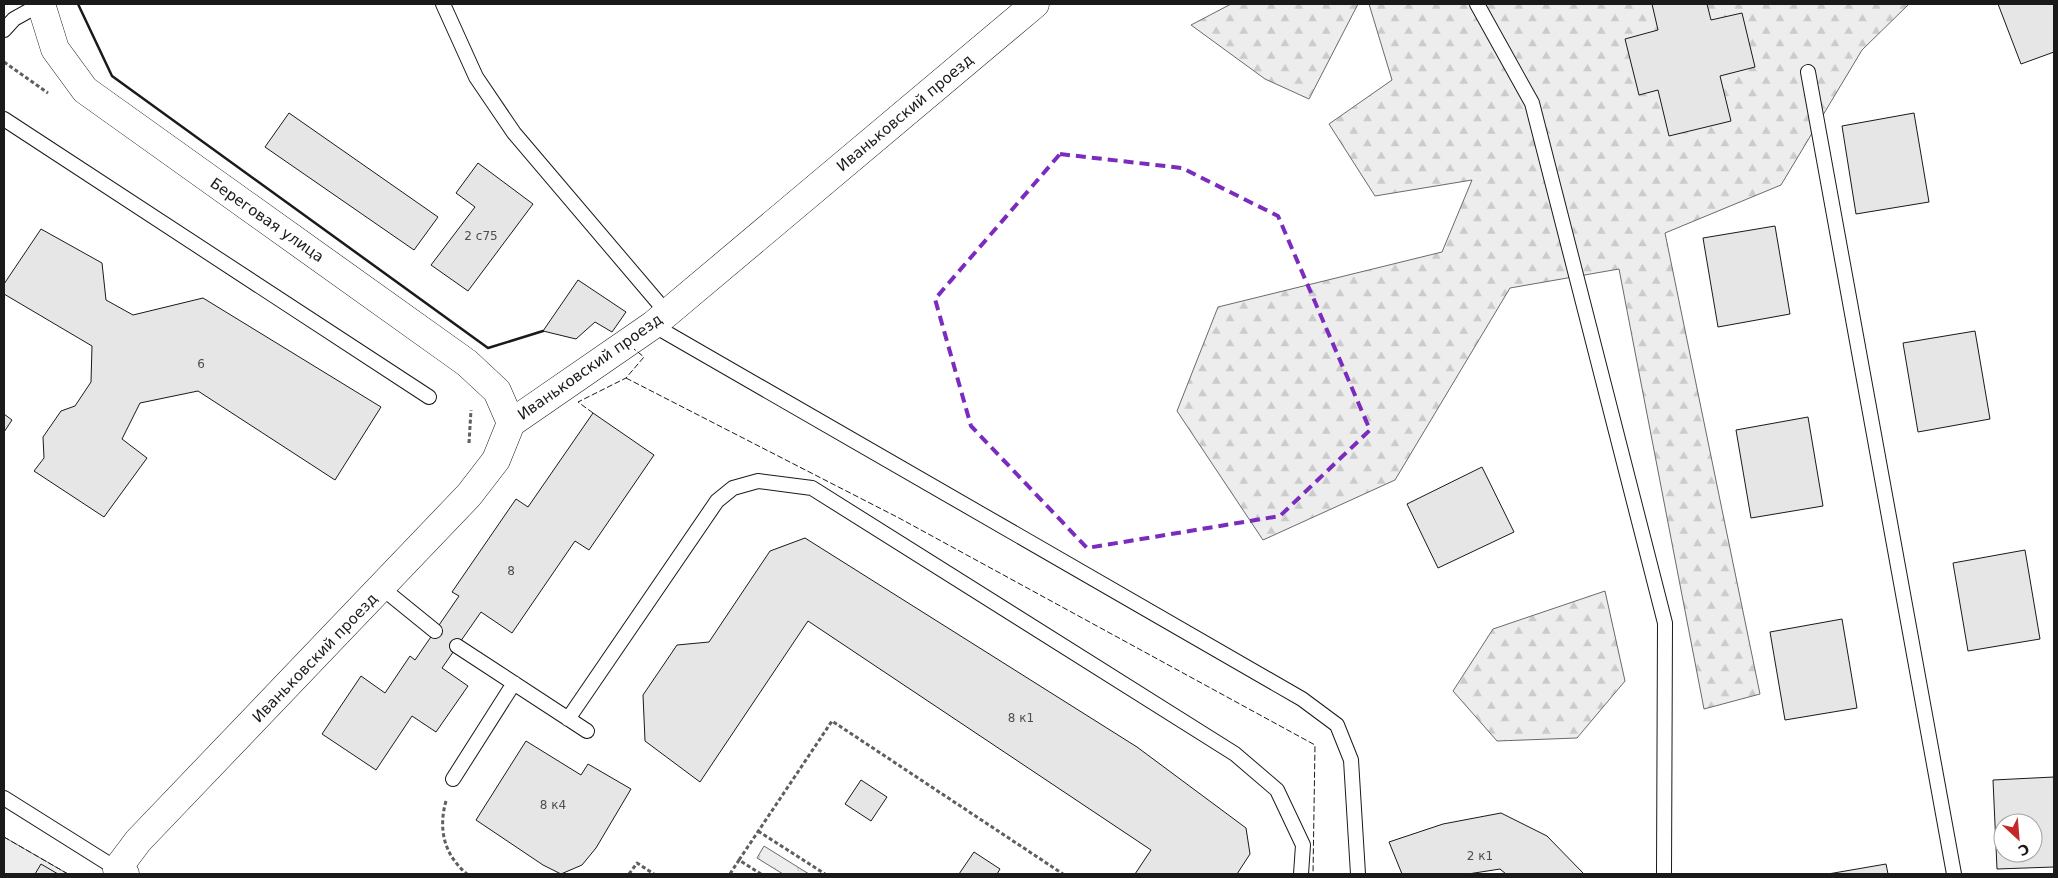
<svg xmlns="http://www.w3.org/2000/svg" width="2058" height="878" font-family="'DejaVu Sans',sans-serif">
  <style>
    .grass { fill: url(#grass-tufts); stroke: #6a6a6a }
    .forest { fill: url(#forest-firs); stroke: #6a6a6a }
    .built { fill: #ededed; stroke: #6a6a6a }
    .building { fill: #e6e6e6; stroke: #1a1a1a; fill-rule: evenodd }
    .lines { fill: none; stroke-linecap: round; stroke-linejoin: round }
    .service-casing { stroke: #1a1a1a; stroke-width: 16 }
    .minor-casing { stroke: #1a1a1a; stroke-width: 29 }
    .path { stroke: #5f5f5f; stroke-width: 3; stroke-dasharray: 4 2.5; stroke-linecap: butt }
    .service { stroke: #fff; stroke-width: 14 }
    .minor { stroke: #fff; stroke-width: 28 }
    .fence { stroke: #1a1a1a; stroke-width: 1; stroke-dasharray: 6 2.5; stroke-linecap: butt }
    .wall { stroke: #1a1a1a; stroke-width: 2.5 }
    .marked { fill: none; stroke: #7b2cbf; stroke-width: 4; stroke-dasharray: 10 6; stroke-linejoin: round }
    .labels { text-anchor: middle; stroke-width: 4; stroke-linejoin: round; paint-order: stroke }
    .number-label { font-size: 12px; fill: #4d4d4d }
    .street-label { font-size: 15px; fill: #1a1a1a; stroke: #fff }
  </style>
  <defs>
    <pattern id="grass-tufts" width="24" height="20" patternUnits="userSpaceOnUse" patternTransform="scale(1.25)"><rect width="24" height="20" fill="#ededed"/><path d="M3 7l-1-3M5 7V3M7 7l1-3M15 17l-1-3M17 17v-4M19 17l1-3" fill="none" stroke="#cbcbcb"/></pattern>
    <pattern id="forest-firs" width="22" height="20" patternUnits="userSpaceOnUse" patternTransform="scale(1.25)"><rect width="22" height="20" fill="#ededed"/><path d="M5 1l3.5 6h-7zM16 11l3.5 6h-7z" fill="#cbcbcb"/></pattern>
  </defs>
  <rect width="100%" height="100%" fill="#fff"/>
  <!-- grass -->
  <path class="grass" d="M 764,846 L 809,874 L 783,874 L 757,858 Z"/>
  <!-- forest -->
  <path class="forest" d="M 1231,4 L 1358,4 L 1309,99 L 1265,79 L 1191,25 Z
    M 1369,4 L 1909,4 L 1862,50 L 1781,185 L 1665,233 L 1760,694 L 1704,709 L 1619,269 L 1510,288 L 1395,480 L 1263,540 L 1177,411 L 1218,307 L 1442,252 L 1472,180 L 1375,196 L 1329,124 L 1392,80 Z
    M 1605,591 L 1625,681 L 1577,738 L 1497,741 L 1453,691 L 1493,629 Z"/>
  <!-- built -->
  <path class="built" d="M 4,837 L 68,874 L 4,874 Z"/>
  <!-- building -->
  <path class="building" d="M 1652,4 L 1707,4 L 1711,20 L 1742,13 L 1755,67 L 1720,76 L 1731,121 L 1669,136 L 1658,90 L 1639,95 L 1625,39 L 1658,30 Z
    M 1998,4 L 2054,4 L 2054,52 L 2021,64 Z
    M 289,113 L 438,217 L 414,250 L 265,147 Z
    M 1914,113 L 1929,202 L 1856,214 L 1842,126 Z
    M 478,163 L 533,204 L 468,291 L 431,265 L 475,207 L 456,193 Z
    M 1775,226 L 1790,314 L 1718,327 L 1703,238 Z
    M 41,229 L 102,263 L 106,300 L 133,315 L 203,298 L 381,407 L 335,480 L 198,391 L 140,403 L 122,439 L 147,458 L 104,517 L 34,471 L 44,458 L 43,437 L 61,411 L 75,406 L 91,382 L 92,346 L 4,294 L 4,284 Z
    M 578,280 L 626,312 L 612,332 L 595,322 L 576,339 L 543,331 Z
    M 1975,331 L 1990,419 L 1918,432 L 1903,343 Z
    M 593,413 L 654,455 L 589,550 L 575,541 L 512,633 L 481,612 L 442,668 L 468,686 L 436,732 L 412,716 L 376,770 L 322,734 L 361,676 L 385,693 L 410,656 L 415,660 L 459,596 L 452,592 L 516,499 L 528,507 Z
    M 4,414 L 12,420 L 4,432 Z
    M 1808,417 L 1823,506 L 1751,518 L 1736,430 Z
    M 1482,467 L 1514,532 L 1438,568 L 1407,504 Z
    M 805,538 L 1137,747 L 1246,828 L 1250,854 L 1237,874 L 1135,874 L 1151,850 L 808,621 L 700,782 L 645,741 L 643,695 L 677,645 L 709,642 L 770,551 Z
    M 2025,550 L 2040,639 L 1968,651 L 1953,563 Z
    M 1842,619 L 1857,708 L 1785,720 L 1770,632 Z
    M 526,741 L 581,775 L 588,764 L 631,789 L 596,848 L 582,865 L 561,874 L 543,865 L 476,820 Z
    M 2054,777 L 2054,867 L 1997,869 L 1993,780 ZM 2003,823 L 2033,823 L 2033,853 L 2003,853 Z
    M 861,780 L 887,797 L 871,821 L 845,804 Z
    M 1501,813 L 1547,836 L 1584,874 L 1506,874 L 1500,869 L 1468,874 L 1402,874 L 1389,842 L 1443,824 Z
    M 974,852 L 1000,869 L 997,874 L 959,874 Z
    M 41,864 L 58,874 L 35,874 Z
    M 1886,864 L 1888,874 L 1828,874 Z"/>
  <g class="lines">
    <!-- service casing -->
    <g class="service-casing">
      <path id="service" d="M 443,4 L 476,77 L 514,133 L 667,313
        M 1477,4 L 1532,103 L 1665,623 L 1664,874
        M 4,30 L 14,19 L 41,4
        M 1808,72 L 1954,874
        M 4,119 L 429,397
        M 653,325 L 1302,699 L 1337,725 L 1351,760 L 1358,874
        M 382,588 L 435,631
        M 457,646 L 587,731
        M 568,719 L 717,501 L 733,488 L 758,481 L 812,488 L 1235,754 L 1277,790 L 1303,845 L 1301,874
        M 453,779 L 514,683
        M 4,798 L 117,869"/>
    </g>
    <!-- minor casing -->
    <g class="minor-casing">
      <path id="minor" d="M 41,4 L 55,49 L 85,90 L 467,363 L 497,391 L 511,423
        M 125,874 L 117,869 L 138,841 L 469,495 L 496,460 L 511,423 L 653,325 L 1035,4"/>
    </g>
    <!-- path -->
    <path class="path" d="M 4,62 L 48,93
      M 469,443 L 471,410
      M 446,801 C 438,829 444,855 467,874
      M 758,831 L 825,874
      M 739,860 L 832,721 L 1063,874
      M 629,874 L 637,863 L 654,874
      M 730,874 L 739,860 L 761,874"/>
    <!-- service -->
    <use href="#service" class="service"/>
    <!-- minor -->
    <use href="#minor" class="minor"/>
    <!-- fence -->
    <path class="fence" d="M 626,378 L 899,518 L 1315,745 L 1313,874
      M 593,413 L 578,402 L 626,378 L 644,357 L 634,349
      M 4,837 L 68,874"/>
    <!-- wall -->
    <path class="wall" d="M 78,4 L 112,76 L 488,348 L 543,331"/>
  </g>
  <!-- marked area -->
  <path class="marked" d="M 1060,154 L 1182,168 L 1278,216 L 1370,430 L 1280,516 L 1087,548 L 971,426 L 935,299 Z"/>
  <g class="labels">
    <!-- number labels -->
    <g class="number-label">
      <text x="481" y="240">2 с75</text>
      <text x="201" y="368">6</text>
      <text x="511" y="575">8</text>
      <text x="1021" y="722">8 к1</text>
      <text x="553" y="809">8 к4</text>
      <text x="1480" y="860">2 к1</text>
    </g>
    <!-- street labels -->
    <g class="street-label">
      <text transform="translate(905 113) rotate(-40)" y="5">Иваньковский проезд</text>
      <text transform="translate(267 220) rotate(35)" y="5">Береговая улица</text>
      <text transform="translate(590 367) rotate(-35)" y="5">Иваньковский проезд</text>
      <text transform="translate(315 658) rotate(-46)" y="5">Иваньковский проезд</text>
    </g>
  </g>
  <!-- border -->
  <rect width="2058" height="878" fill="none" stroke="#1a1a1a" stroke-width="10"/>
  <!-- north arrow -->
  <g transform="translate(2018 838) rotate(154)"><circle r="24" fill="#ffffff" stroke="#a3a3a3"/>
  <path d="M0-4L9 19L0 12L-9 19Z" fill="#c62828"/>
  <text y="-8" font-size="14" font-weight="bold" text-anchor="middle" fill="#1a1a1a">С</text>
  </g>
</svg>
